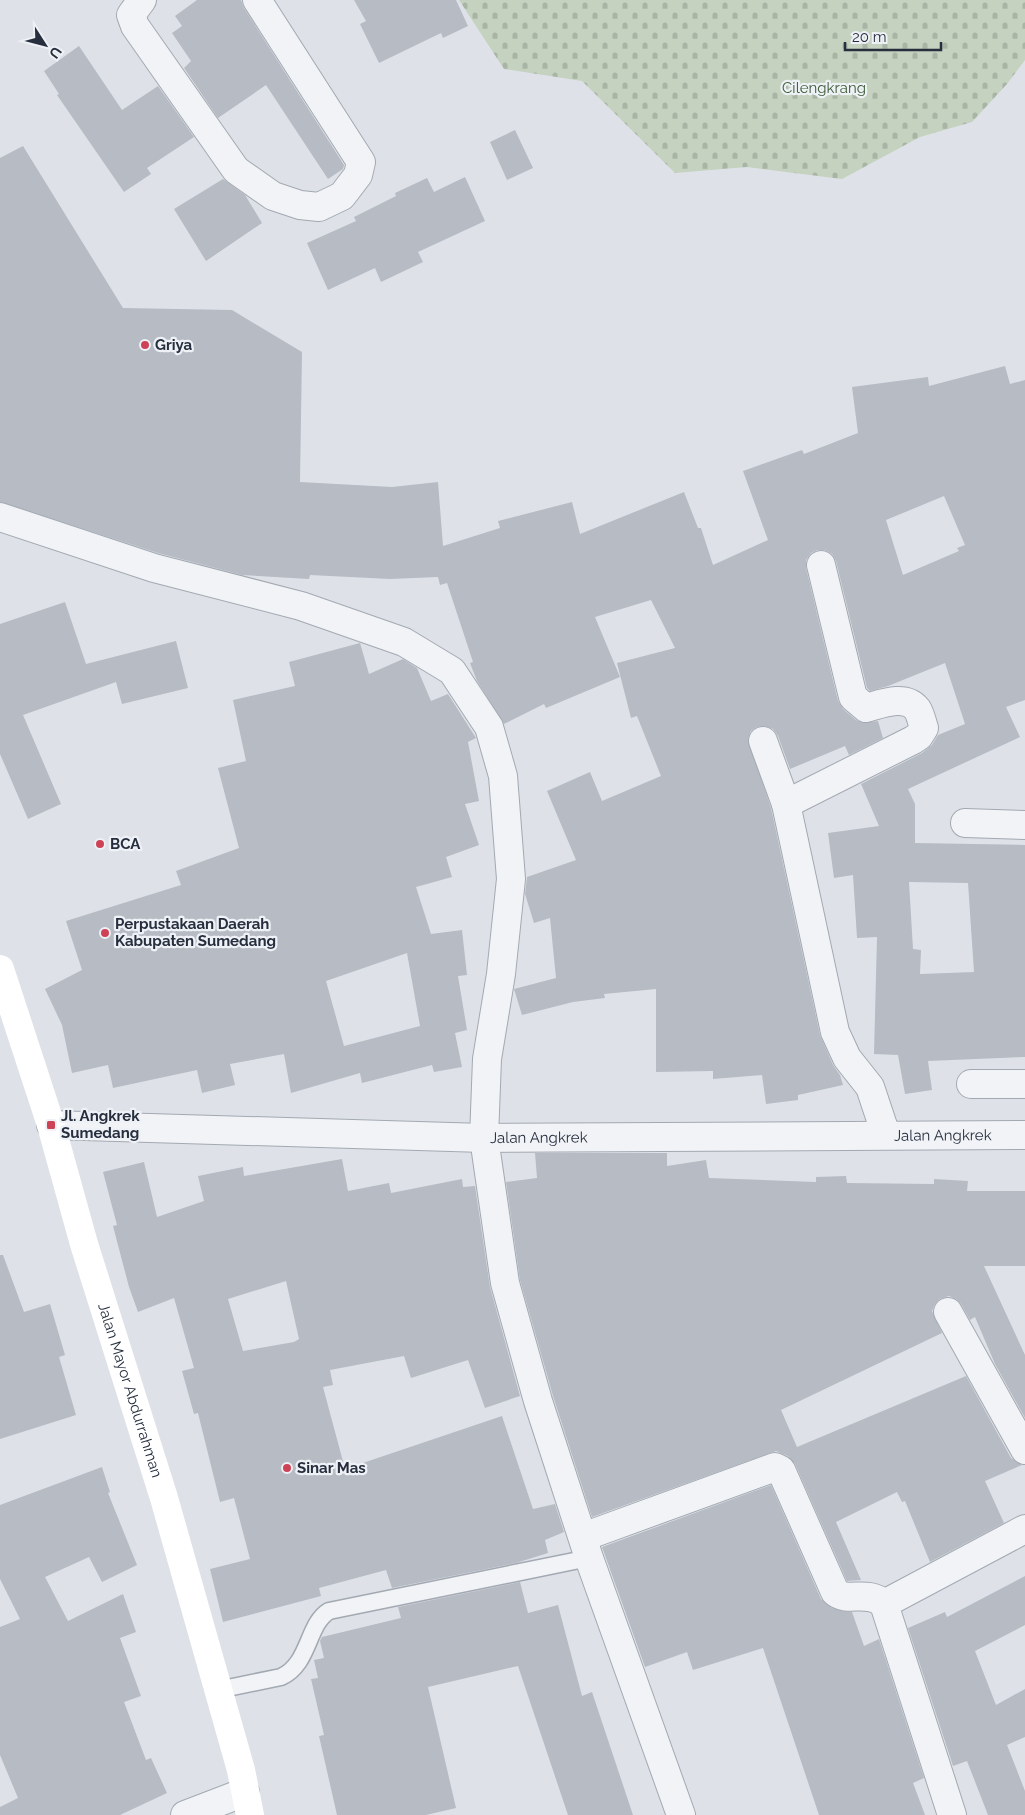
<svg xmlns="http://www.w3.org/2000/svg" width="1025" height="1815" font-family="Raleway,sans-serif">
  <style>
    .cemetery { fill: url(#cemetery-stones) }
    .building { fill: #b6bbc4; fill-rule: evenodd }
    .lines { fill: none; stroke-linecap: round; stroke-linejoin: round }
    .service-casing { stroke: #a3a9b2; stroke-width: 19 }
    .minor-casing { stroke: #a3a9b2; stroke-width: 30 }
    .service { stroke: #f1f3f6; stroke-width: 16 }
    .minor { stroke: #f1f3f6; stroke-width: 28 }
    .secondary { stroke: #fff; stroke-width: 28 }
    .poi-dot { fill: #cd4355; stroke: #eef1f5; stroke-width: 2 }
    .labels { text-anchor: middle; stroke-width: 4.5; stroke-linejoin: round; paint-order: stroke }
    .park-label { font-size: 15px; fill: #3b5a35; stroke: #eef1f5 }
    .poi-label { font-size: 15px; font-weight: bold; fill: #272f3f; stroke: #eef1f5; text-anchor: start }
    .street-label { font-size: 15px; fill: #272f3f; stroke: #eef1f5 }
  </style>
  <defs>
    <pattern id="cemetery-stones" width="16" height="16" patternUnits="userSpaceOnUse" patternTransform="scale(1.25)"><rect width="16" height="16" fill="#c4d2bf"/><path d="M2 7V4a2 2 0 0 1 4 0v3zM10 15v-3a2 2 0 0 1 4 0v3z" fill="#a8b5a5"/></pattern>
  </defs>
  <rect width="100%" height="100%" fill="#dee2e8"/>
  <!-- cemetery -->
  <path class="cemetery" d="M 459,0 L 1025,0 L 1025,60 L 1007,84 L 972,122 L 920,137 L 842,179 L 747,167 L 675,173 L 582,81 L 504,69 Z"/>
  <!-- building -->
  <path class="building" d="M 197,0 L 241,0 L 244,8 L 344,165 L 343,169 L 328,179 L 266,85 L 218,118 L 184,68 L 191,61 L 172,33 L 182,26 L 175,16 Z
    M 354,0 L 456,0 L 468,26 L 443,38 L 441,33 L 379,63 L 360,24 L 366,21 Z
    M 79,46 L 122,110 L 158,86 L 194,137 L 147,168 L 151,174 L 124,192 L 57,95 L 59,94 L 44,71 Z
    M 515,130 L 533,168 L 507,180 L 490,142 Z
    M 23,146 L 123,308 L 232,310 L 302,352 L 300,482 L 392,487 L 438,482 L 443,546 L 500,528 L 498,521 L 572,502 L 580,534 L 684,492 L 698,528 L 701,528 L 713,565 L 768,540 L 743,471 L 802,450 L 804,454 L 858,433 L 852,387 L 928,377 L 929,386 L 1005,366 L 1010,384 L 1025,380 L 1025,700 L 1006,707 L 1020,737 L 908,789 L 915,804 L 915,843 L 1025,845 L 1025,1057 L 928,1061 L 932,1090 L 905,1094 L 898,1055 L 874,1054 L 877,937 L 857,938 L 853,875 L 834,878 L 828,833 L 879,826 L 861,784 L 922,753 L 932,745 L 938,735 L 965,724 L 945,663 L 888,686 L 870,691 L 867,688 L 836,561 L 832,554 L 825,550 L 817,550 L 811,553 L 806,560 L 806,568 L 838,701 L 843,709 L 856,720 L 863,723 L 878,721 L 883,738 L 849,755 L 845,746 L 790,769 L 778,736 L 773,729 L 765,726 L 757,727 L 751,731 L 748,739 L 771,808 L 820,1035 L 833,1065 L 840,1075 L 843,1085 L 798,1095 L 798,1100 L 766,1104 L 762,1075 L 713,1079 L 713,1071 L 656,1072 L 656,989 L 604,994 L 605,998 L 573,1002 L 522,1015 L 514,989 L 556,978 L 550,918 L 534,923 L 525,894 L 527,877 L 576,860 L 547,791 L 590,772 L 602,801 L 661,776 L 637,716 L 631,718 L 617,663 L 675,648 L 651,600 L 595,617 L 620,677 L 546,708 L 544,704 L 504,724 L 477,681 L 470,663 L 473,662 L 447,583 L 440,585 L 438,577 L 390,579 L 310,575 L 309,579 L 242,575 L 158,553 L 0,502 L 0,158 ZM 944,496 L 965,545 L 957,548 L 959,551 L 903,575 L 886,520 ZM 909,882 L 968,883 L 974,972 L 920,974 L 921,950 L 913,949 Z
    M 465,177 L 485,221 L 418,252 L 423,262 L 381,282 L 375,268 L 328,290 L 307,243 L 356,221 L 354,217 L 396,196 L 395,193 L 427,178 L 434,192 Z
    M 223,179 L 245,195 L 262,223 L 206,261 L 174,209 Z
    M 65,602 L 86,664 L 176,641 L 188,688 L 122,704 L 116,682 L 23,715 L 61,804 L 28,819 L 0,754 L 0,624 Z
    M 360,643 L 369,674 L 403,659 L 417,668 L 431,701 L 448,694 L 476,738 L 468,742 L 479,801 L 465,804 L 479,845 L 446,857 L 452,877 L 416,887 L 431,934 L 462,930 L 467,975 L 458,976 L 467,1030 L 455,1033 L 462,1067 L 434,1072 L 432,1065 L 362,1083 L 360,1073 L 291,1093 L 284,1054 L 230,1064 L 235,1085 L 202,1093 L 197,1070 L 113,1088 L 108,1065 L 72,1073 L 62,1025 L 45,989 L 82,970 L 66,921 L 181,885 L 176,871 L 239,848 L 218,768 L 246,761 L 233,700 L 295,686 L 289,662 ZM 407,953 L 420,1026 L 344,1046 L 326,981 Z
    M 535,1153 L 667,1153 L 667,1166 L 706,1160 L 709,1178 L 816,1182 L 816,1177 L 846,1176 L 847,1183 L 934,1184 L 934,1179 L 968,1181 L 967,1191 L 1025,1191 L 1025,1266 L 984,1266 L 1025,1355 L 1025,1418 L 995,1364 L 975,1317 L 970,1320 L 961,1304 L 956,1299 L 949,1296 L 940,1299 L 935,1304 L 932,1311 L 942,1333 L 781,1410 L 797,1447 L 966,1376 L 1011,1458 L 1022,1465 L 985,1481 L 1004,1523 L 930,1562 L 905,1501 L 902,1502 L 897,1492 L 836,1522 L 861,1580 L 847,1581 L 795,1464 L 788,1456 L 776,1451 L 592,1517 L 553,1396 L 520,1280 L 506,1182 L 537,1178 Z
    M 342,1159 L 348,1191 L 389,1183 L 391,1193 L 462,1179 L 463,1187 L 475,1186 L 490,1287 L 520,1396 L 485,1408 L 468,1360 L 411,1378 L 404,1356 L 330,1370 L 333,1385 L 323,1387 L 345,1469 L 502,1416 L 533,1509 L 555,1504 L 564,1532 L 545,1540 L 548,1553 L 516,1563 L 392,1588 L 386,1570 L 319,1588 L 321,1596 L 223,1622 L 210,1569 L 250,1559 L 234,1498 L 220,1502 L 198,1413 L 194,1414 L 182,1371 L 194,1368 L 174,1298 L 138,1312 L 129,1287 L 113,1226 L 117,1225 L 103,1172 L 144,1162 L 157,1217 L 204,1201 L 198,1176 L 243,1167 L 244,1176 ZM 286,1281 L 299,1339 L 294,1342 L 243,1351 L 228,1299 Z
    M 0,1255 L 3,1255 L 24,1312 L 50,1304 L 65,1355 L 59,1357 L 76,1415 L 0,1439 Z
    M 102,1467 L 110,1492 L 108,1493 L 137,1565 L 102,1582 L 89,1557 L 45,1577 L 68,1621 L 123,1594 L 136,1632 L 120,1638 L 141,1696 L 124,1702 L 146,1760 L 151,1758 L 167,1793 L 120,1815 L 0,1815 L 0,1807 L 18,1798 L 0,1755 L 0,1627 L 20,1619 L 0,1579 L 0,1505 Z
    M 771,1485 L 821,1599 L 832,1608 L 852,1612 L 864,1646 L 879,1639 L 924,1778 L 913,1783 L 925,1815 L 819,1815 L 763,1648 L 693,1670 L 687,1652 L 645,1667 L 602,1547 Z
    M 1025,1576 L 1025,1625 L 975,1651 L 996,1705 L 1025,1689 L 1025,1737 L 1007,1745 L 1025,1791 L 1025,1815 L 988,1815 L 967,1761 L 953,1766 L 908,1628 L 945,1612 L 947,1617 Z
    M 520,1582 L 528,1613 L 558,1605 L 582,1696 L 592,1692 L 633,1815 L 568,1815 L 518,1666 L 428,1687 L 456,1808 L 426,1815 L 337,1815 L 319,1736 L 324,1735 L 311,1679 L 318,1678 L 314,1660 L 324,1658 L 320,1641 L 322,1637 L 401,1618 L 398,1607 Z"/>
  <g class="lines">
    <!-- service casing -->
    <g class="service-casing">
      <path id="service" d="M 218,1690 L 281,1677 C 310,1664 307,1624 329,1611 L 589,1558"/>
    </g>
    <!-- minor casing -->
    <g class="minor-casing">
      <g id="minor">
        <path d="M 142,0 L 131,15 L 135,26 L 236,170 L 273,196 L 300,205 L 319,207 L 342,196 L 358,175 L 361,162 L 257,0"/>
        <path d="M 0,517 L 154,568 L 301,606 L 404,642 L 452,671 L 489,727 L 503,776 L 511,879 L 501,974 L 487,1059 L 484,1138 L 505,1283 L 538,1401 L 589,1558 L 681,1815"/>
        <path d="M 821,565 L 853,697 L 866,708 C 881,704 905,694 917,709 C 920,713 922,722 924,728 L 919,736 L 913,740 L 786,804 L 835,1032 L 847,1058 L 870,1087 L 886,1135"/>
        <path d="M 763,741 L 786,804"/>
        <path d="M 965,823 L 1025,825"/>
        <path d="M 971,1084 L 1025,1084"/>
        <path id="s1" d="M 51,1125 L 484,1138 L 1025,1135"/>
        <path d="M 948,1312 L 1025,1450"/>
        <path d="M 583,1537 L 775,1467 L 781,1470 L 835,1592 C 847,1603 868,1589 884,1604 L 952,1815"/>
        <path d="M 884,1604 L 1025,1529"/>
        <path d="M 185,1815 L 245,1792"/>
      </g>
    </g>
    <!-- service -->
    <use href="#service" class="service"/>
    <!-- minor -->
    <use href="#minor" class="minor"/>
    <!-- secondary -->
    <path class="secondary" id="s2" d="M 0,969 L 51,1125 L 84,1244 L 164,1498 L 241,1770 L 250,1815"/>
  </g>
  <!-- markers -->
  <g class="poi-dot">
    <circle cx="145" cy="345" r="5"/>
    <circle cx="100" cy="844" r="5"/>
    <circle cx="105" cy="933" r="5"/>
    <rect x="46" y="1120" width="10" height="10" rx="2.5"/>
    <circle cx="287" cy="1468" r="5"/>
  </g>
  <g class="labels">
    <!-- park labels -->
    <g class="park-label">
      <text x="824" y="93">Cilengkrang</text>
    </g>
    <!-- poi labels -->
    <g class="poi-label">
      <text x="155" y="350">Griya</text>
      <text x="110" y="849">BCA</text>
      <text x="115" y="929">Perpustakaan Daerah<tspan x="115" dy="17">Kabupaten Sumedang</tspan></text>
      <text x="61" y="1121">Jl. Angkrek<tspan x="61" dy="17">Sumedang</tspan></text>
      <text x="297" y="1473">Sinar Mas</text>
    </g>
    <!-- street labels -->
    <g class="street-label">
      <text dy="5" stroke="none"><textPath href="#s1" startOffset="892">Jalan Angkrek</textPath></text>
      <text dy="5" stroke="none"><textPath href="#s1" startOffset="488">Jalan Angkrek</textPath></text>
      <text dy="5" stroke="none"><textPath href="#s2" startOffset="441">Jalan Mayor Abdurrahman</textPath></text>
    </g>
  </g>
  <!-- north arrow -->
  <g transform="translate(45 45) rotate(126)" stroke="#eef1f5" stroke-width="4" paint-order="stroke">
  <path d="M0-4L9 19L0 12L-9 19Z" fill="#272f3f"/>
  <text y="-8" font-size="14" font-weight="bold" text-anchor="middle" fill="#272f3f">U</text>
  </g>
  <!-- scale -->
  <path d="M845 42v8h96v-8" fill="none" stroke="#272f3f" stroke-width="2.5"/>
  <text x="852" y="42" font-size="15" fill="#272f3f" stroke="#eef1f5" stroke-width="4" paint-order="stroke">20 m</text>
</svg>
